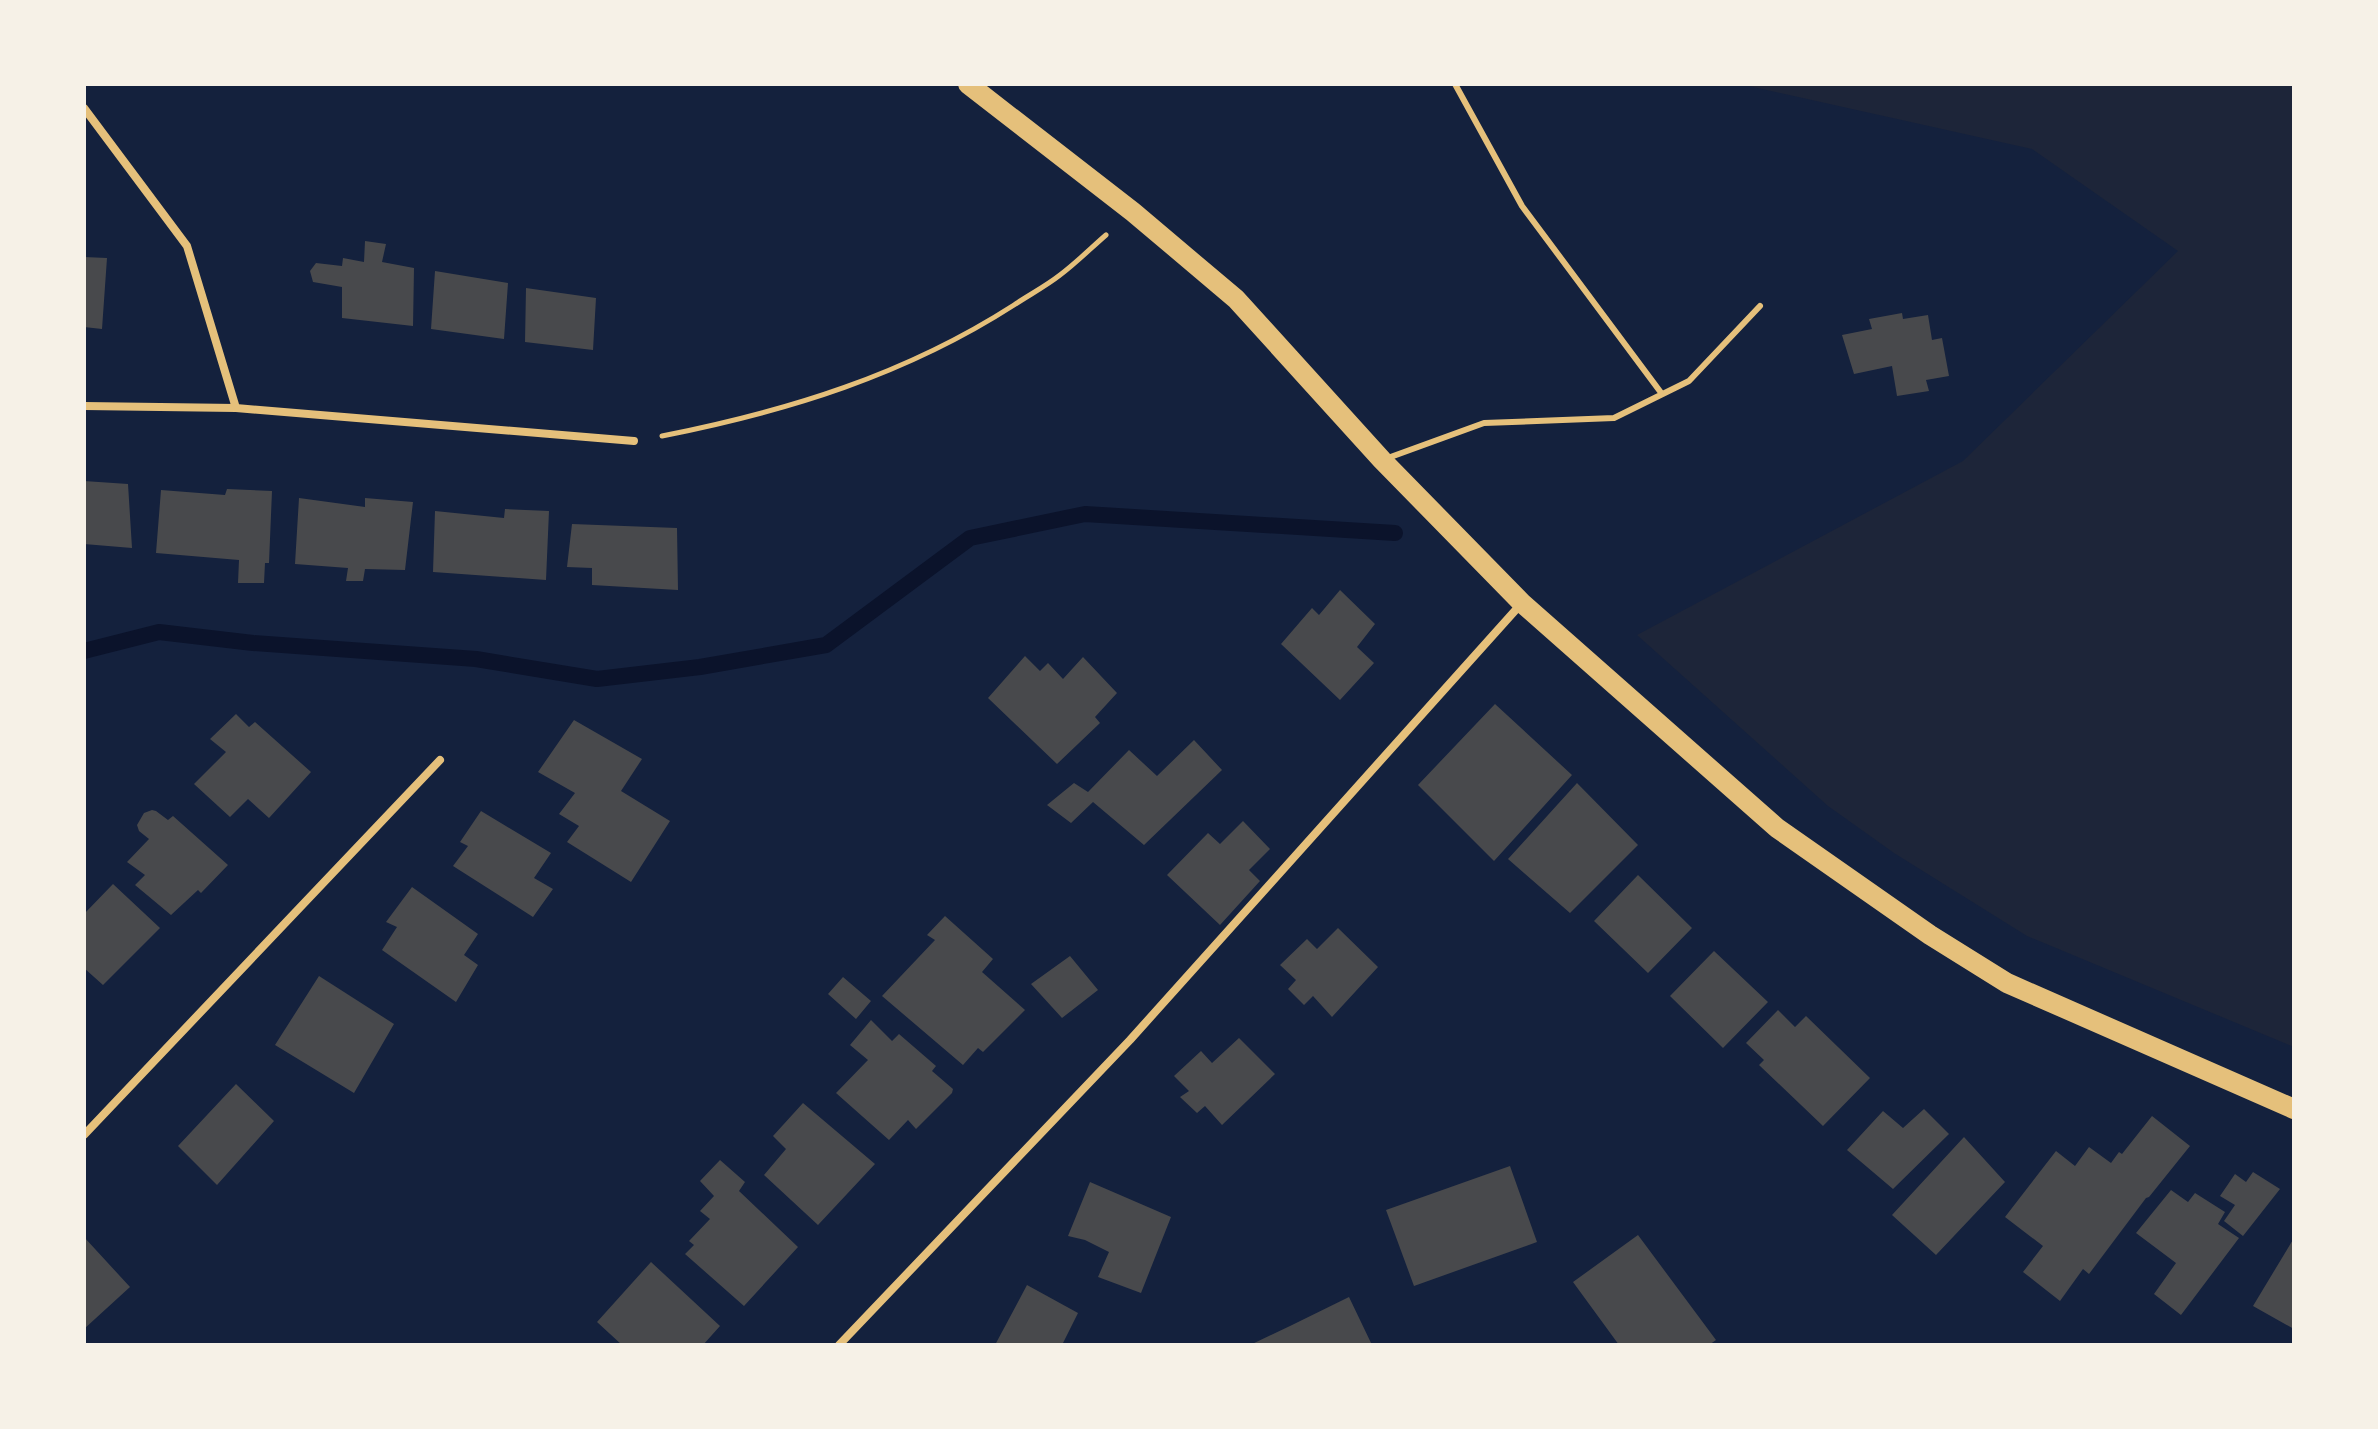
<svg xmlns="http://www.w3.org/2000/svg" width="2378" height="1429" font-family="Raleway,sans-serif">
  <style>
    .green { fill: #1d2539 }
    .lines { fill: none; stroke-linecap: round; stroke-linejoin: round }
    .stream { stroke: #0b132b; stroke-width: 16 }
    .building { fill: #48494c }
    .path { stroke: #e5c07b; stroke-width: 5 }
    .service { stroke: #e5c07b; stroke-width: 6 }
    .minor { stroke: #e5c07b; stroke-width: 8 }
    .primary { stroke: #e5c07b; stroke-width: 20 }
  </style>
  <rect width="100%" height="100%" fill="#14213d"/>
  <!-- green -->
  <path class="green" d="M 1740,84 L 2294,84 L 2294,1047 L 2027,936 L 1894,853 L 1828,806 L 1637,635 L 1963,461 L 2178,251 L 2032,149 Z"/>
  <g class="lines">
    <!-- stream -->
    <path class="stream" d="M 84,651 L 159,632 L 253,643 L 476,659 L 597,679 L 700,667 L 826,645 L 970,538 L 1085,514 L 1395,533"/>
  </g>
  <!-- building -->
  <path class="building" d="M 365,241 L 386,244 L 382,262 L 414,268 L 413,326 L 342,318 L 342,287 L 313,282 L 310,271 L 316,263 L 342,266 L 343,258 L 364,262 Z
    M 84,257 L 107,258 L 102,329 L 84,327 Z
    M 435,271 L 508,283 L 504,339 L 431,329 Z
    M 526,288 L 596,298 L 593,350 L 525,342 Z
    M 1902,313 L 1903,319 L 1928,315 L 1932,340 L 1942,338 L 1949,376 L 1926,380 L 1929,391 L 1897,396 L 1892,366 L 1854,374 L 1842,335 L 1872,329 L 1869,319 Z
    M 84,481 L 128,484 L 132,548 L 84,544 Z
    M 227,489 L 272,491 L 269,563 L 265,563 L 264,583 L 238,583 L 239,560 L 156,553 L 161,490 L 225,495 Z
    M 299,498 L 365,507 L 365,498 L 413,502 L 405,570 L 365,569 L 363,581 L 346,581 L 348,568 L 295,564 Z
    M 505,509 L 549,511 L 546,580 L 433,572 L 435,511 L 504,518 Z
    M 572,524 L 677,528 L 678,590 L 592,585 L 592,568 L 567,567 Z
    M 1340,590 L 1375,624 L 1357,647 L 1374,663 L 1340,700 L 1281,644 L 1312,608 L 1319,615 Z
    M 1025,656 L 1040,671 L 1048,663 L 1063,679 L 1083,657 L 1117,693 L 1095,717 L 1100,723 L 1057,764 L 988,698 Z
    M 1495,704 L 1572,775 L 1494,861 L 1418,785 Z
    M 236,714 L 249,727 L 255,722 L 311,772 L 269,818 L 248,799 L 230,817 L 194,784 L 226,752 L 210,739 Z
    M 574,720 L 642,759 L 621,791 L 670,821 L 631,882 L 567,842 L 579,826 L 559,814 L 575,793 L 538,772 Z
    M 1194,740 L 1222,770 L 1144,845 L 1093,802 L 1071,823 L 1047,805 L 1074,783 L 1088,792 L 1129,750 L 1157,776 Z
    M 1577,783 L 1638,845 L 1570,913 L 1508,859 Z
    M 152,810 L 156,811 L 168,820 L 173,816 L 228,865 L 201,893 L 198,890 L 171,915 L 135,885 L 145,875 L 127,862 L 149,839 L 139,831 L 137,825 L 144,813 Z
    M 481,811 L 551,853 L 534,878 L 553,889 L 533,917 L 453,866 L 468,846 L 460,842 Z
    M 1243,821 L 1270,849 L 1249,870 L 1260,881 L 1220,925 L 1167,875 L 1208,833 L 1220,844 Z
    M 1638,875 L 1692,928 L 1648,973 L 1594,921 Z
    M 113,884 L 160,928 L 103,985 L 84,968 L 84,914 Z
    M 412,887 L 478,934 L 464,955 L 478,965 L 456,1002 L 382,950 L 397,927 L 386,922 Z
    M 945,916 L 993,959 L 982,972 L 1025,1010 L 983,1052 L 978,1048 L 963,1065 L 882,996 L 935,940 L 927,935 Z
    M 1338,928 L 1378,967 L 1332,1017 L 1313,996 L 1304,1005 L 1288,989 L 1296,980 L 1280,965 L 1307,939 L 1317,949 Z
    M 1714,951 L 1768,1002 L 1723,1048 L 1670,996 Z
    M 1070,956 L 1098,990 L 1062,1018 L 1031,984 Z
    M 319,976 L 394,1024 L 354,1093 L 275,1045 Z
    M 843,977 L 871,1001 L 856,1019 L 828,994 Z
    M 1778,1010 L 1795,1027 L 1806,1016 L 1870,1078 L 1823,1126 L 1759,1065 L 1764,1060 L 1746,1043 Z
    M 871,1020 L 892,1041 L 899,1034 L 936,1066 L 932,1071 L 953,1089 L 952,1093 L 916,1129 L 908,1120 L 889,1140 L 836,1093 L 868,1060 L 850,1045 Z
    M 1239,1038 L 1275,1074 L 1222,1125 L 1205,1106 L 1197,1113 L 1180,1097 L 1189,1091 L 1174,1076 L 1201,1051 L 1212,1063 Z
    M 236,1084 L 274,1121 L 217,1185 L 178,1146 Z
    M 803,1103 L 875,1164 L 818,1225 L 764,1175 L 786,1149 L 773,1136 Z
    M 1924,1109 L 1949,1134 L 1893,1189 L 1847,1150 L 1883,1111 L 1903,1128 Z
    M 2152,1116 L 2190,1146 L 2149,1197 L 2146,1198 L 2089,1274 L 2083,1269 L 2060,1301 L 2023,1272 L 2043,1246 L 2005,1217 L 2056,1151 L 2075,1166 L 2089,1147 L 2111,1163 L 2119,1152 L 2122,1154 Z
    M 1964,1137 L 2005,1182 L 1936,1255 L 1892,1215 Z
    M 720,1160 L 745,1182 L 739,1191 L 798,1247 L 744,1306 L 685,1254 L 694,1245 L 689,1241 L 710,1219 L 700,1211 L 714,1196 L 700,1181 Z
    M 1510,1166 L 1537,1242 L 1414,1286 L 1386,1210 Z
    M 2253,1172 L 2280,1189 L 2243,1236 L 2224,1221 L 2235,1205 L 2220,1196 L 2235,1174 L 2246,1182 Z
    M 1090,1182 L 1171,1217 L 1141,1293 L 1098,1277 L 1109,1252 L 1085,1240 L 1068,1236 Z
    M 2171,1190 L 2188,1202 L 2195,1193 L 2225,1212 L 2218,1224 L 2239,1238 L 2181,1315 L 2154,1294 L 2176,1263 L 2136,1233 Z
    M 1638,1235 L 1716,1340 L 1709,1345 L 1619,1345 L 1573,1282 Z
    M 84,1237 L 130,1287 L 84,1329 Z
    M 2294,1238 L 2294,1329 L 2253,1306 Z
    M 651,1262 L 720,1326 L 703,1345 L 622,1345 L 597,1322 Z
    M 1027,1285 L 1078,1313 L 1062,1345 L 995,1345 Z
    M 1349,1297 L 1372,1345 L 1250,1345 L 1290,1326 Z"/>
  <g class="lines">
    <!-- path -->
    <path class="path" d="M 662,436 C 788,411 905,375 1014,305 C 1029,295 1046,286 1060,275 C 1076,263 1091,248 1106,235"/>
    <!-- service -->
    <path class="service" d="M 1455,84 L 1522,206 L 1662,394
      M 1385,459 L 1484,423 L 1614,418 L 1689,381 L 1760,306"/>
    <!-- minor -->
    <path class="minor" d="M 84,108 L 187,246 L 236,408
      M 84,406 L 236,408 L 634,441
      M 84,1135 L 440,760
      M 839,1345 L 1130,1040 L 1521,604"/>
    <!-- primary -->
    <path class="primary" d="M 968,84 L 1133,212 L 1236,299 L 1382,460 L 1522,603 L 1777,828 L 1930,935 L 2007,983 L 2294,1109"/>
  </g>
  <!-- border -->
  <rect width="2378" height="1429" fill="none" stroke="#f6f1e7" stroke-width="172"/>
</svg>
